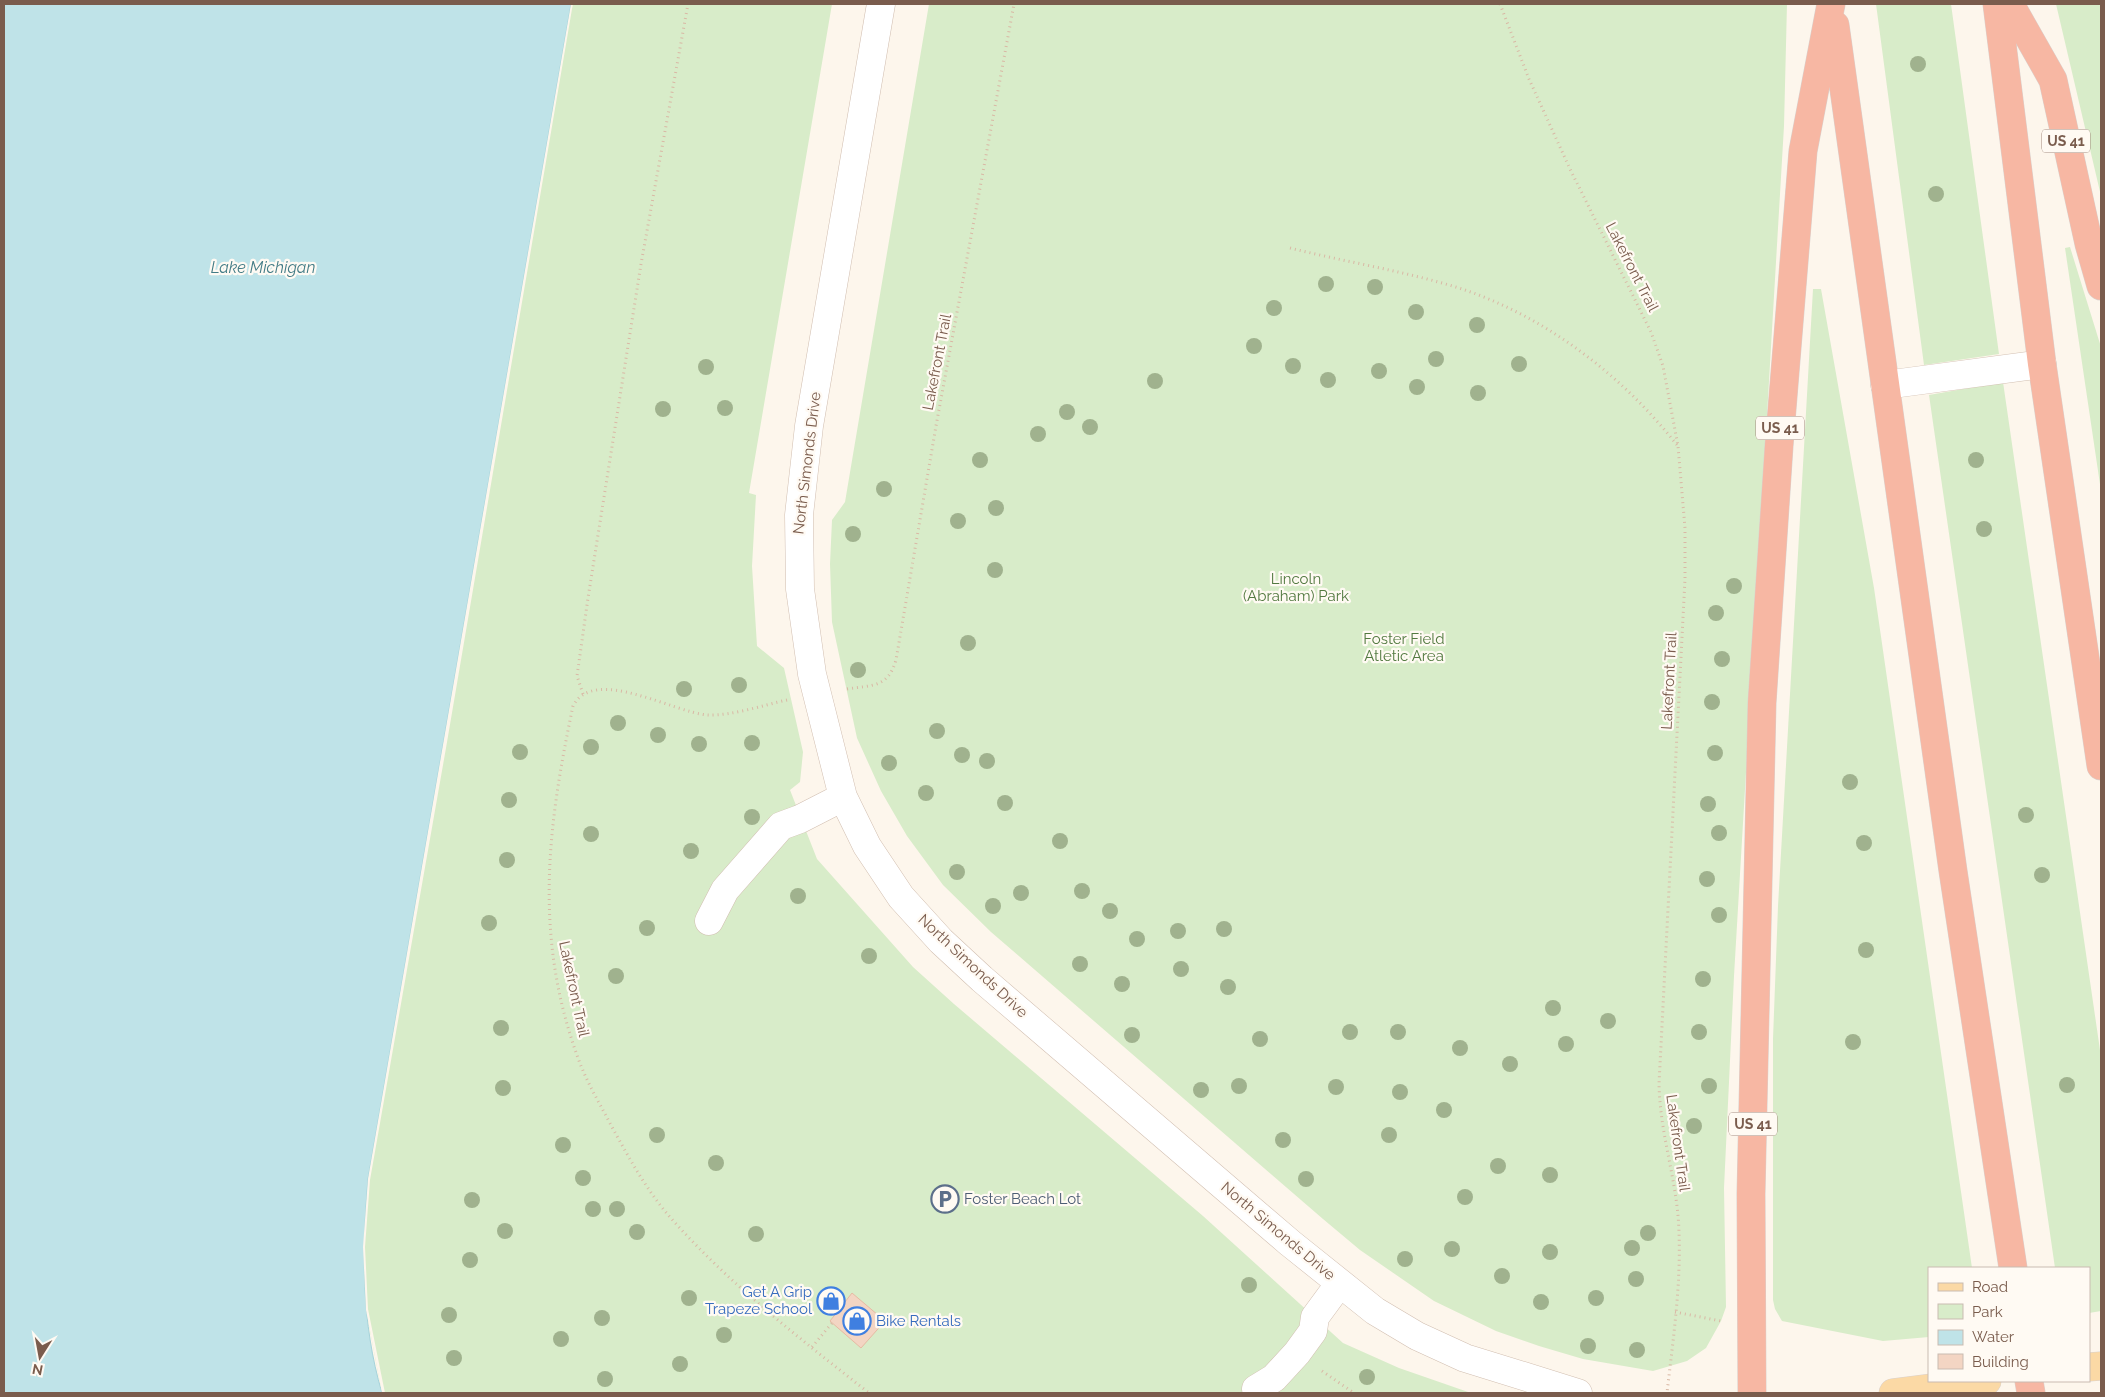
<svg xmlns="http://www.w3.org/2000/svg" width="2105" height="1397" font-family="Raleway,sans-serif">
  <style>
    .green { fill: #d8ecc9 }
    .water { fill: #bfe3e8; stroke: #a5d3da }
    .pier { fill: #fdf6ec }
    .building { fill: #f3d5c3; stroke: #e6bba3 }
    .lines { fill: none; stroke-linecap: round; stroke-linejoin: round }
    .minor-casing { stroke: #d1beb0; stroke-width: 29 }
    .major-casing { stroke: #dad1cd; stroke-width: 29 }
    .highway-casing { stroke: #dad1cd; stroke-width: 29 }
    .path { stroke: #d9b8a5; stroke-width: 3; stroke-dasharray: 1 4; stroke-linecap: butt }
    .minor { stroke: #fff; stroke-width: 28 }
    .major { stroke: #fbd9a5; stroke-width: 28 }
    .highway { stroke: #f7b7a3; stroke-width: 28 }
    .tree { fill: #a0b28e }
    .labels { text-anchor: middle; stroke-width: 4.5; stroke-linejoin: round; paint-order: stroke }
    .shield { fill: #fffaf3; stroke: #a28b7f; stroke-width: 1 }
    .shield-label { font-size: 14px; font-weight: bold; fill: #7a5c4d }
    .street-label { font-size: 15px; fill: #7a5c4d; stroke: #fffaf3 }
    .park-label { font-size: 15px; fill: #537a41; stroke: #fffaf3 }
    .service-label { font-size: 15px; fill: #4e5e75; stroke: #fffaf3; text-anchor: start }
    .shop-label { font-size: 15px; fill: #366cbe; stroke: #fffaf3; text-anchor: end }
    .water-label { font-size: 16px; font-style: italic; fill: #437c86; stroke: #fffaf3 }
  </style>
  <rect width="100%" height="100%" fill="#fdf6ec"/>
  <!-- green -->
  <path class="green" d="M 571,4 L 832,4 L 749,493 L 756,495 L 752,566 L 757,646 L 784,668 L 803,752 L 800,782 L 790,790 L 817,859 L 913,967 L 954,1004 L 1203,1216 L 1343,1343 L 1399,1368 L 1471,1393 L 382,1393 L 366,1310 L 363,1247 L 368,1179 Z
    M 929,4 L 1787,4 L 1784,126 L 1734,976 L 1724,1188 L 1726,1307 L 1721,1321 L 1706,1348 L 1687,1361 L 1653,1371 L 1583,1359 L 1539,1346 L 1496,1331 L 1434,1301 L 1360,1250 L 1323,1219 L 991,932 L 943,885 L 907,836 L 881,791 L 857,738 L 832,622 L 830,564 L 832,520 L 845,502 Z
    M 1876,4 L 1951,4 L 1999,354 L 1924,365 Z
    M 2056,4 L 2101,4 L 2101,196 Z
    M 2070,247 L 2101,347 L 2101,491 L 2065,248 Z
    M 1813,289 L 1821,289 L 1874,588 L 1972,1268 L 1929,1268 L 1929,1337 L 1883,1341 L 1782,1321 L 1775,1309 L 1773,1300 L 1773,1039 L 1778,906 Z
    M 2003,382 L 2101,1057 L 2101,1311 L 2089,1313 L 2089,1268 L 2055,1268 L 1929,395 Z"/>
  <!-- water -->
  <path class="water" d="M 4,4 L 571,4 L 368,1179 C 362,1252 361,1322 382,1393 L 4,1393 Z"/>
  <!-- pier -->
  <path class="pier" d="M 571,4 L 573,4 L 572,9 L 446,748 L 370,1180 L 365,1247 L 368,1309 L 385,1393 L 382,1393 L 366,1310 L 363,1247 L 368,1179 Z"/>
  <!-- building -->
  <path class="building" d="M 852,1293 L 885,1321 L 861,1348 L 830,1321 Z"/>
  <g class="lines">
    <!-- minor casing -->
    <g class="minor-casing">
      <path id="minor" d="M 881,4 L 809,426 L 799,515 L 800,589 L 812,674 L 843,797 L 867,846 L 901,897 L 941,941 L 982,979 L 1290,1243 L 1375,1311 L 1417,1336 L 1465,1358 L 1578,1393
        M 1885,385 L 2042,364
        M 709,921 L 725,890 L 781,826 L 800,819 L 843,797
        M 1256,1389 L 1274,1378 L 1297,1353 L 1313,1331 L 1315,1317 L 1340,1283"/>
    </g>
    <!-- major casing -->
    <g class="major-casing">
      <path id="major" d="M 2089,1367 L 2101,1366
        M 1893,1393 L 1987,1381"/>
    </g>
    <!-- highway casing -->
    <g class="highway-casing">
      <path id="highway" d="M 1997,4 L 2042,364 L 2101,766
        M 2010,4 L 2053,80 L 2089,244 L 2101,286
        M 1835,25 L 1953,871 L 2013,1268
        M 2029,1381 L 2031,1393
        M 1752,1393 L 1751,1194 L 1762,703 L 1779,446 L 1803,151 L 1831,4"/>
    </g>
    <!-- path -->
    <path class="path" d="M 1500,4 L 1529,79 L 1570,169 L 1651,332 L 1663,366 L 1678,446 L 1685,528 L 1685,579 L 1659,1084 C 1660,1136 1678,1183 1679,1233 C 1681,1286 1673,1340 1667,1393
      M 1290,248 C 1346,262 1404,271 1459,288 C 1545,316 1622,375 1677,445
      M 847,689 C 872,685 888,688 896,660 L 936,426 L 1014,4
      M 583,694 L 577,676 L 588,598 L 641,264 L 688,4
      M 787,700 C 764,705 731,716 708,715 C 674,713 594,665 573,706 C 547,829 534,937 578,1058 C 587,1083 600,1104 612,1127 C 629,1158 646,1189 669,1216 C 728,1283 799,1338 869,1393
      M 1675,1312 L 1721,1321
      M 812,1347 L 832,1323
      M 1322,1371 L 1354,1393"/>
    <!-- minor -->
    <use href="#minor" class="minor"/>
    <!-- major -->
    <use href="#major" class="major"/>
    <!-- highway -->
    <use href="#highway" class="highway"/>
  </g>
  <!-- trees -->
  <g class="tree">
    <circle cx="1918" cy="64" r="8"/>
    <circle cx="1936" cy="194" r="8"/>
    <circle cx="1326" cy="284" r="8"/>
    <circle cx="1375" cy="287" r="8"/>
    <circle cx="1274" cy="308" r="8"/>
    <circle cx="1416" cy="312" r="8"/>
    <circle cx="1477" cy="325" r="8"/>
    <circle cx="1254" cy="346" r="8"/>
    <circle cx="1436" cy="359" r="8"/>
    <circle cx="1519" cy="364" r="8"/>
    <circle cx="1293" cy="366" r="8"/>
    <circle cx="706" cy="367" r="8"/>
    <circle cx="1379" cy="371" r="8"/>
    <circle cx="1328" cy="380" r="8"/>
    <circle cx="1155" cy="381" r="8"/>
    <circle cx="1417" cy="387" r="8"/>
    <circle cx="1478" cy="393" r="8"/>
    <circle cx="725" cy="408" r="8"/>
    <circle cx="663" cy="409" r="8"/>
    <circle cx="1067" cy="412" r="8"/>
    <circle cx="1090" cy="427" r="8"/>
    <circle cx="1038" cy="434" r="8"/>
    <circle cx="980" cy="460" r="8"/>
    <circle cx="1976" cy="460" r="8"/>
    <circle cx="884" cy="489" r="8"/>
    <circle cx="996" cy="508" r="8"/>
    <circle cx="958" cy="521" r="8"/>
    <circle cx="1984" cy="529" r="8"/>
    <circle cx="853" cy="534" r="8"/>
    <circle cx="995" cy="570" r="8"/>
    <circle cx="1734" cy="586" r="8"/>
    <circle cx="1716" cy="613" r="8"/>
    <circle cx="968" cy="643" r="8"/>
    <circle cx="1722" cy="659" r="8"/>
    <circle cx="858" cy="670" r="8"/>
    <circle cx="739" cy="685" r="8"/>
    <circle cx="684" cy="689" r="8"/>
    <circle cx="1712" cy="702" r="8"/>
    <circle cx="618" cy="723" r="8"/>
    <circle cx="937" cy="731" r="8"/>
    <circle cx="658" cy="735" r="8"/>
    <circle cx="752" cy="743" r="8"/>
    <circle cx="699" cy="744" r="8"/>
    <circle cx="591" cy="747" r="8"/>
    <circle cx="520" cy="752" r="8"/>
    <circle cx="1715" cy="753" r="8"/>
    <circle cx="962" cy="755" r="8"/>
    <circle cx="987" cy="761" r="8"/>
    <circle cx="889" cy="763" r="8"/>
    <circle cx="1850" cy="782" r="8"/>
    <circle cx="926" cy="793" r="8"/>
    <circle cx="509" cy="800" r="8"/>
    <circle cx="1005" cy="803" r="8"/>
    <circle cx="1708" cy="804" r="8"/>
    <circle cx="2026" cy="815" r="8"/>
    <circle cx="752" cy="817" r="8"/>
    <circle cx="1719" cy="833" r="8"/>
    <circle cx="591" cy="834" r="8"/>
    <circle cx="1060" cy="841" r="8"/>
    <circle cx="1864" cy="843" r="8"/>
    <circle cx="691" cy="851" r="8"/>
    <circle cx="507" cy="860" r="8"/>
    <circle cx="957" cy="872" r="8"/>
    <circle cx="2042" cy="875" r="8"/>
    <circle cx="1707" cy="879" r="8"/>
    <circle cx="1082" cy="891" r="8"/>
    <circle cx="1021" cy="893" r="8"/>
    <circle cx="798" cy="896" r="8"/>
    <circle cx="993" cy="906" r="8"/>
    <circle cx="1110" cy="911" r="8"/>
    <circle cx="1719" cy="915" r="8"/>
    <circle cx="489" cy="923" r="8"/>
    <circle cx="647" cy="928" r="8"/>
    <circle cx="1224" cy="929" r="8"/>
    <circle cx="1178" cy="931" r="8"/>
    <circle cx="1137" cy="939" r="8"/>
    <circle cx="1866" cy="950" r="8"/>
    <circle cx="869" cy="956" r="8"/>
    <circle cx="1080" cy="964" r="8"/>
    <circle cx="1181" cy="969" r="8"/>
    <circle cx="616" cy="976" r="8"/>
    <circle cx="1703" cy="979" r="8"/>
    <circle cx="1122" cy="984" r="8"/>
    <circle cx="1228" cy="987" r="8"/>
    <circle cx="1553" cy="1008" r="8"/>
    <circle cx="1608" cy="1021" r="8"/>
    <circle cx="501" cy="1028" r="8"/>
    <circle cx="1350" cy="1032" r="8"/>
    <circle cx="1398" cy="1032" r="8"/>
    <circle cx="1699" cy="1032" r="8"/>
    <circle cx="1132" cy="1035" r="8"/>
    <circle cx="1260" cy="1039" r="8"/>
    <circle cx="1853" cy="1042" r="8"/>
    <circle cx="1566" cy="1044" r="8"/>
    <circle cx="1460" cy="1048" r="8"/>
    <circle cx="1510" cy="1064" r="8"/>
    <circle cx="2067" cy="1085" r="8"/>
    <circle cx="1239" cy="1086" r="8"/>
    <circle cx="1709" cy="1086" r="8"/>
    <circle cx="1336" cy="1087" r="8"/>
    <circle cx="503" cy="1088" r="8"/>
    <circle cx="1201" cy="1090" r="8"/>
    <circle cx="1400" cy="1092" r="8"/>
    <circle cx="1444" cy="1110" r="8"/>
    <circle cx="1694" cy="1126" r="8"/>
    <circle cx="657" cy="1135" r="8"/>
    <circle cx="1389" cy="1135" r="8"/>
    <circle cx="1283" cy="1140" r="8"/>
    <circle cx="563" cy="1145" r="8"/>
    <circle cx="716" cy="1163" r="8"/>
    <circle cx="1498" cy="1166" r="8"/>
    <circle cx="1550" cy="1175" r="8"/>
    <circle cx="583" cy="1178" r="8"/>
    <circle cx="1306" cy="1179" r="8"/>
    <circle cx="1465" cy="1197" r="8"/>
    <circle cx="472" cy="1200" r="8"/>
    <circle cx="593" cy="1209" r="8"/>
    <circle cx="617" cy="1209" r="8"/>
    <circle cx="505" cy="1231" r="8"/>
    <circle cx="637" cy="1232" r="8"/>
    <circle cx="1648" cy="1233" r="8"/>
    <circle cx="756" cy="1234" r="8"/>
    <circle cx="1632" cy="1248" r="8"/>
    <circle cx="1452" cy="1249" r="8"/>
    <circle cx="1550" cy="1252" r="8"/>
    <circle cx="1405" cy="1259" r="8"/>
    <circle cx="470" cy="1260" r="8"/>
    <circle cx="1502" cy="1276" r="8"/>
    <circle cx="1636" cy="1279" r="8"/>
    <circle cx="1249" cy="1285" r="8"/>
    <circle cx="689" cy="1298" r="8"/>
    <circle cx="1596" cy="1298" r="8"/>
    <circle cx="1541" cy="1302" r="8"/>
    <circle cx="449" cy="1315" r="8"/>
    <circle cx="602" cy="1318" r="8"/>
    <circle cx="724" cy="1335" r="8"/>
    <circle cx="561" cy="1339" r="8"/>
    <circle cx="1588" cy="1346" r="8"/>
    <circle cx="1637" cy="1350" r="8"/>
    <circle cx="454" cy="1358" r="8"/>
    <circle cx="680" cy="1364" r="8"/>
    <circle cx="1367" cy="1377" r="8"/>
    <circle cx="605" cy="1379" r="8"/>
  </g>
  <!-- icons -->
  <defs>
    <g id="parking-ring" transform="scale(1.4375)"><circle r="9.5" fill="#fffaf3" stroke="#5c6f8a" stroke-width="1.5"/><path d="M-3.5-5.5H1a3.5 3.5 0 0 1 0 7H-1V5.5H-3.5ZM-1-3.4V-.6H.8a1.4 1.4 0 0 0 0-2.8Z" fill="#5c6f8a"/></g>
    <g id="shop-ring" transform="scale(1.4375)"><circle r="9.5" fill="#fffaf3" stroke="#3f7fe0" stroke-width="1.5"/><path d="M-5-2.5h2.3a2.7 3.5 0 0 1 5.4 0H5L5.5 6h-11ZM-1.5-2.5h3a1.5 2.3 0 0 0-3 0Z" fill="#3f7fe0"/></g>
  </defs>
  <g fill-rule="evenodd">
    <use href="#parking-ring" x="945" y="1199"/>
    <use href="#shop-ring" x="831" y="1301"/>
    <use href="#shop-ring" x="857" y="1321"/>
  </g>
  <g class="labels">
    <!-- shield labels -->
    <g class="shield">
      <rect x="2042" y="129.5" width="48" height="23" rx="4"/>
      <rect x="1756" y="416.5" width="48" height="23" rx="4"/>
      <rect x="1729" y="1112.5" width="48" height="23" rx="4"/>
    </g>
    <g class="shield-label">
      <text x="2066" y="146">US 41</text>
      <text x="1780" y="433">US 41</text>
      <text x="1753" y="1129">US 41</text>
    </g>
    <!-- street labels -->
    <g class="street-label">
      <text transform="translate(1632 267) rotate(63)" y="5">Lakefront Trail</text>
      <text transform="translate(937 362) rotate(-79)" y="5">Lakefront Trail</text>
      <text transform="translate(807 463) rotate(-83)" y="5">North Simonds Drive</text>
      <text transform="translate(1669 681) rotate(-87)" y="5">Lakefront Trail</text>
      <text transform="translate(973 966) rotate(43)" y="5">North Simonds Drive</text>
      <text transform="translate(574 989) rotate(78)" y="5">Lakefront Trail</text>
      <text transform="translate(1678 1143) rotate(82)" y="5">Lakefront Trail</text>
      <text transform="translate(1278 1231) rotate(40)" y="5">North Simonds Drive</text>
    </g>
    <!-- park labels -->
    <g class="park-label">
      <text x="1296" y="584">Lincoln<tspan x="1296" dy="17">(Abraham) Park</tspan></text>
      <text x="1404" y="644">Foster Field<tspan x="1404" dy="17">Atletic Area</tspan></text>
    </g>
    <!-- service labels -->
    <g class="service-label">
      <text x="964" y="1204">Foster Beach Lot</text>
    </g>
    <!-- shop labels -->
    <g class="shop-label">
      <text x="812" y="1297">Get A Grip<tspan x="812" dy="17">Trapeze School</tspan></text>
      <text x="876" y="1326" text-anchor="start">Bike Rentals</text>
    </g>
    <!-- water labels -->
    <g class="water-label">
      <text x="263" y="273">Lake Michigan</text>
    </g>
  </g>
  <!-- border -->
  <rect width="2105" height="1397" fill="none" stroke="#7a5c4d" stroke-width="10"/>
  <!-- legend -->
  <rect x="1928" y="1267" width="162" height="115" fill="#fffaf3" stroke="#cabbb1"/>
  <rect x="1938" y="1283" width="25" height="8" fill="#fbd9a5" stroke="#cabbb1"/>
  <text x="1972" y="1292" font-size="15" fill="#7a5c4d">Road</text>
  <rect x="1938" y="1304" width="25" height="15" fill="#d8ecc9" stroke="#cabbb1"/>
  <text x="1972" y="1317" font-size="15" fill="#7a5c4d">Park</text>
  <rect x="1938" y="1330" width="25" height="15" fill="#bfe3e8" stroke="#cabbb1"/>
  <text x="1972" y="1342" font-size="15" fill="#7a5c4d">Water</text>
  <rect x="1938" y="1354" width="25" height="15" fill="#f3d5c3" stroke="#cabbb1"/>
  <text x="1972" y="1367" font-size="15" fill="#7a5c4d">Building</text>
  <!-- north arrow -->
  <g transform="translate(40 1357) rotate(191)" stroke="#fffaf3" stroke-width="4" paint-order="stroke">
  <path d="M0-4L9 19L0 12L-9 19Z" fill="#7a5c4d"/>
  <text y="-8" font-size="14" font-weight="bold" text-anchor="middle" fill="#7a5c4d">N</text>
  </g>
</svg>
